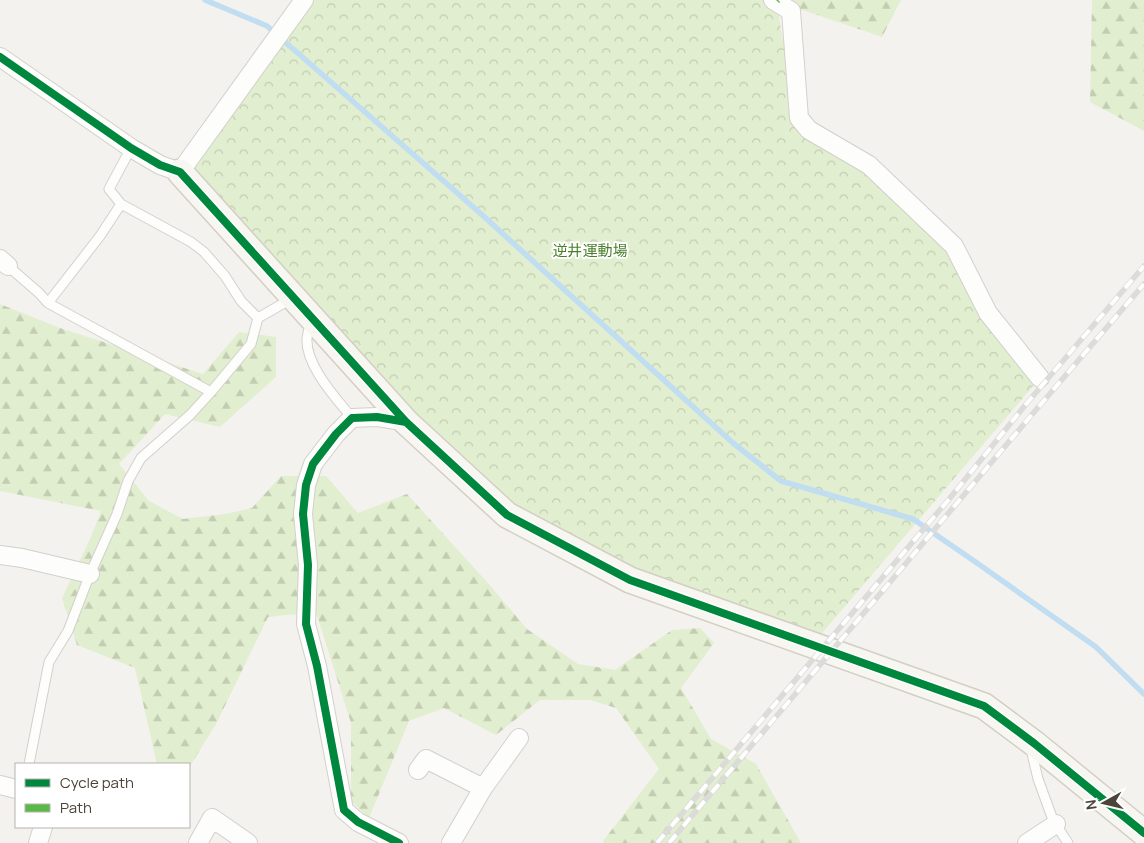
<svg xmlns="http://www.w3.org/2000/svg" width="1144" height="843" font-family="Manrope,'Noto Sans JP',sans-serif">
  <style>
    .forest { fill: url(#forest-firs) }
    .park { fill: url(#park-crowns) }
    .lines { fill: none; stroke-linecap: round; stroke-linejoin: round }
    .stream { stroke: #c0ddf1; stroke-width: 5.5 }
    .lane-casing { stroke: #d2d0cb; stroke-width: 11 }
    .street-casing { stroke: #d2d0cb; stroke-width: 20 }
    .secondary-casing { stroke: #d3cfc5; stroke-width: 28 }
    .lane { stroke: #fdfdfc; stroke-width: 9 }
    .street { stroke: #fdfdfc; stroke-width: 18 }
    .secondary { stroke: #f7f6f1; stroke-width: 25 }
    .rail-casing { stroke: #dbdbda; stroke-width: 5.5 }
    .rail { stroke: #fff; stroke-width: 4; stroke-dasharray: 11; stroke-linecap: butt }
    .quiet { stroke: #58b947; stroke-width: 6; stroke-dasharray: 12 6; stroke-linecap: butt }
    .cycleway-casing { stroke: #fff; stroke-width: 11 }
    .cycleway { stroke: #00873e; stroke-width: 8 }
    .labels { text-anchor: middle; stroke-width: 4; stroke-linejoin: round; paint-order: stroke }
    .park-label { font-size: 15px; fill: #4a7f2a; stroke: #fff }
  </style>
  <defs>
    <pattern id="forest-firs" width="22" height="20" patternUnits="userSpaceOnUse" patternTransform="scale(1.25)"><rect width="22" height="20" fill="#e1eecf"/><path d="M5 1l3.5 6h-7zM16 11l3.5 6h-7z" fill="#c3cdb2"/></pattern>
    <pattern id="park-crowns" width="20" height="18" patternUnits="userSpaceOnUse" patternTransform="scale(1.25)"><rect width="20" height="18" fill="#e1eecf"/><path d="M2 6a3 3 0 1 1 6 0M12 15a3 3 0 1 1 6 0" fill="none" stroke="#c3cdb2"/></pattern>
  </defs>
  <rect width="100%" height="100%" fill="#f4f2ee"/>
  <!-- forest -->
  <path class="forest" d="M 773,0 L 901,0 L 882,37 Z
    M 1092,0 L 1144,0 L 1144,131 L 1090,102 Z
    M 0,304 L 60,328 L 203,374 L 239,332 L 276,337 L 276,377 L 220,427 L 165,414 L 119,464 L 149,501 L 183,519 L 225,514 L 252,508 L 281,476 L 326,476 L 358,513 L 407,494 L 488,583 L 527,629 L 578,664 L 615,670 L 672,630 L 700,628 L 714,643 L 681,688 L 711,739 L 756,764 L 801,843 L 604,843 L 603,841 L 659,769 L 616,708 L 590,700 L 540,700 L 496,735 L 444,708 L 409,721 L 369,818 L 351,801 L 351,723 L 316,612 L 268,617 L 216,724 L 190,766 L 189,766 L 189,764 L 157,764 L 135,668 L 77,645 L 62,598 L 91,537 L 101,511 L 0,491 Z"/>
  <!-- park -->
  <path class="park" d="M 309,0 L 773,0 L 777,1 L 782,37 L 809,130 L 869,165 L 954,246 L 1040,378 L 812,645 L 507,515 L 180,172 Z"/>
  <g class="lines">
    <!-- stream -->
    <path class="stream" d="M 205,0 L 267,26 L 480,213 L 733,443 L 781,481 L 913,519 L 977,563 L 1096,647 L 1144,694"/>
    <!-- lane casing -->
    <g class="lane-casing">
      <path id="lane" d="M 131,148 L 109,189 L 121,204 L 191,242 L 204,252 L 225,276 L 241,301 L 258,318
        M 8,266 L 39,293 L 48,303 L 211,392
        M 48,303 L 100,236 L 121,204
        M 311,323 C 309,327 308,333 307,338 C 305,365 336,398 352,418
        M 1031,749 L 1038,779 L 1053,820 L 1068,843
        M 29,764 L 49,662 L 68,631 L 90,574 L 117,514 L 128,481 L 141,458 L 190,415 L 211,392 L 251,344 L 258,318 L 291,299"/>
    </g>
    <!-- street casing -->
    <g class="street-casing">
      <path id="street" d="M 773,0 L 791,11 L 799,118 L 809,130 L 869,165 L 954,246 L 988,313 L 1040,378
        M 0,57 L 131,148 L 160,165 L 180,172 L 304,0
        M 0,259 L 8,266
        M 0,555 L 22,558 L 90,574
        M 418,770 L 426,759 L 483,788 L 451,843
        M 0,785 L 16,789
        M 483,788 L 519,738
        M 38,843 L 43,827
        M 198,843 L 212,818 L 248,843
        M 399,843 L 358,822 L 344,810 L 317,666 L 306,624 L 308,565 L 303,514 L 306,485 L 313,464 L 336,434 L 352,418 L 377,417 L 406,422
        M 1027,843 L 1056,824"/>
    </g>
    <!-- secondary casing -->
    <g class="secondary-casing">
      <path id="secondary" d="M 180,172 L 406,422 L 507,515 L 630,580 L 984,706 L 1035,744 L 1144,833"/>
    </g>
    <!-- lane -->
    <use href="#lane" class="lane"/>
    <!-- street -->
    <use href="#street" class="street"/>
    <!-- secondary -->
    <use href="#secondary" class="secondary"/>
    <!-- rail casing -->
    <g class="rail-casing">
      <path id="rail" d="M 657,843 L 950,498 L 1027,403 L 1144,266
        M 669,843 L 1035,411 L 1144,284"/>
    </g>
    <!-- rail -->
    <use href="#rail" class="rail"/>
    <!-- quiet -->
    <path class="quiet" d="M 777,1 L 778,0"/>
    <!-- cycleway casing -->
    <g class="cycleway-casing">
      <path id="cycleway" d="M 0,57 L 131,148 L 160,165 L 180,172 L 406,422 L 507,515 L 630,580 L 984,706 L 1035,744 L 1144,833
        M 399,843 L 358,822 L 344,810 L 317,666 L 306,624 L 308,565 L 303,514 L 306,485 L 313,464 L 336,434 L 352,418 L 377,417 L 406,422"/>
    </g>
    <!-- cycleway -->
    <use href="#cycleway" class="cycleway"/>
  </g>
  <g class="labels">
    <!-- park labels -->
    <g class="park-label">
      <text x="590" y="256">逆井運動場</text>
    </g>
  </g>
  <!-- legend -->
  <rect x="15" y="763" width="175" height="65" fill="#ffffff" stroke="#b7b4b0"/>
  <rect x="25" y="779" width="25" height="8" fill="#00873e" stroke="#b7b4b0"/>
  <text x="60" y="788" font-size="15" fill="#4b4439">Cycle path</text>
  <rect x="25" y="804" width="25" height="8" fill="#58b947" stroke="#b7b4b0"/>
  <text x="60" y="813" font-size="15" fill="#4b4439">Path</text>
  <!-- north arrow -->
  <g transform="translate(1104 803) rotate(262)" stroke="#ffffff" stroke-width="4" paint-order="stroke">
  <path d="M0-4L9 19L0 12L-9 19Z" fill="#4b4439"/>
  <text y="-8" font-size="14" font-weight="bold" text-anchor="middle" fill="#4b4439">N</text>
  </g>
</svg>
